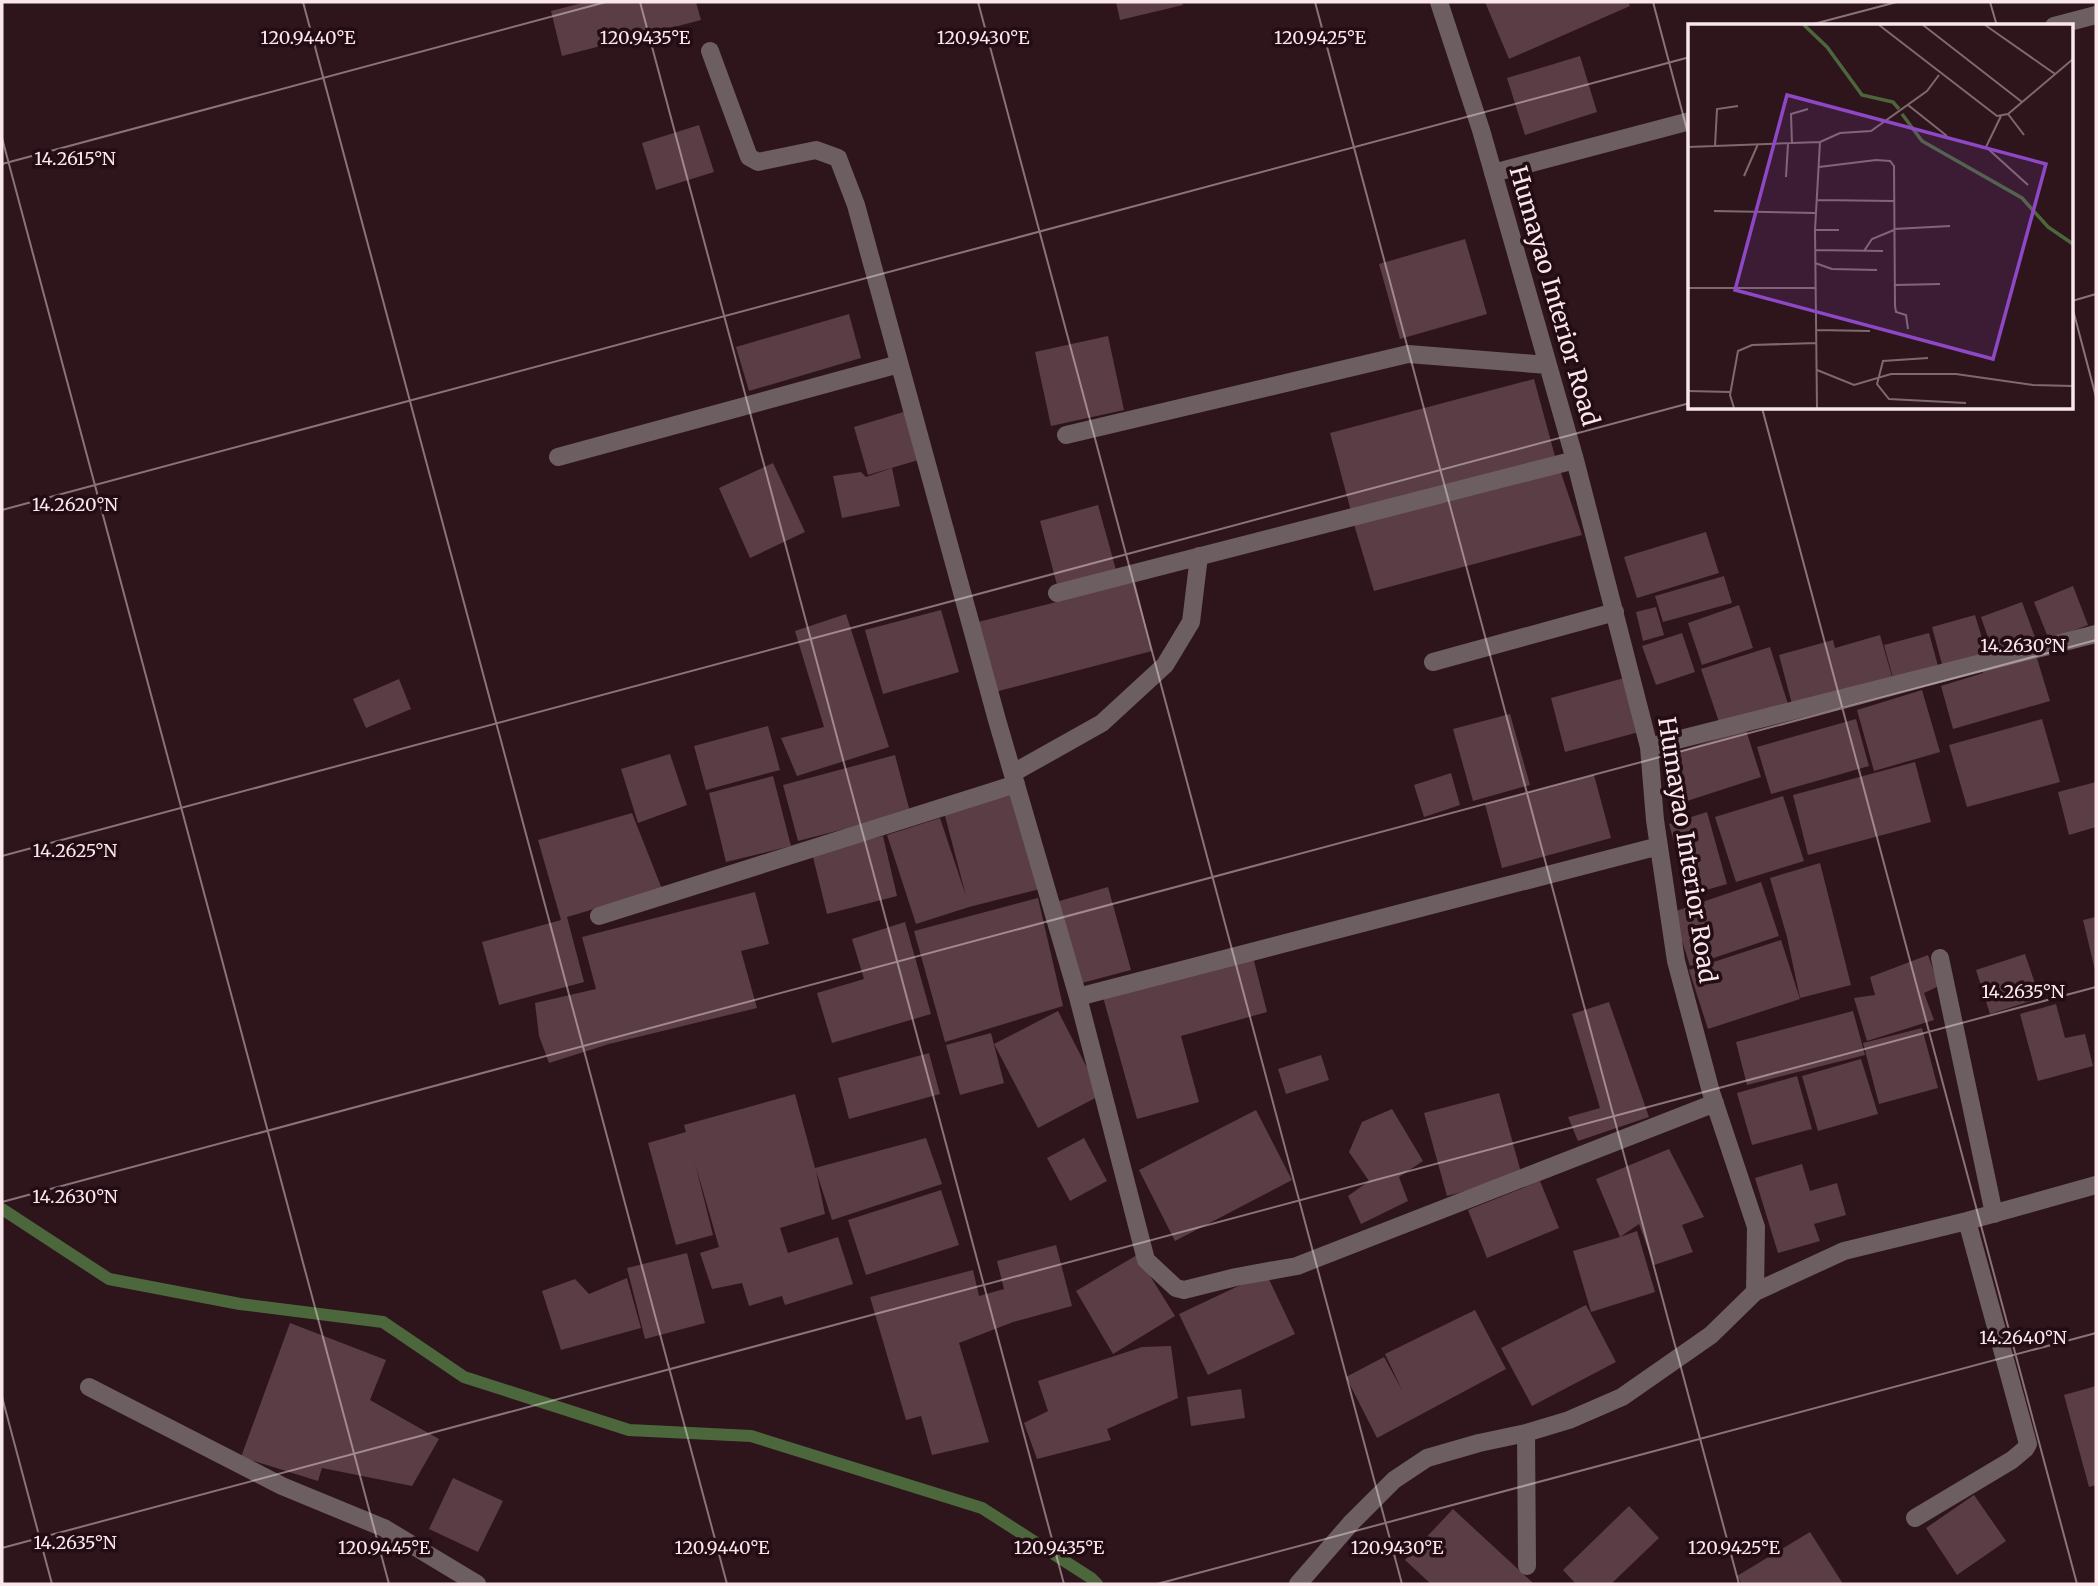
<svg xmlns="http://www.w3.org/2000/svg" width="2098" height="1586" font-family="Merriweather,serif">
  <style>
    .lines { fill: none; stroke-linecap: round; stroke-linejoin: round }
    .stream { stroke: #4c673b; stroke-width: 12 }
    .building { fill: #5a3d45 }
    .minor { stroke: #6c5e61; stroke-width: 18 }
    .ticks { fill: none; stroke: #f9e7eb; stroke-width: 2; stroke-opacity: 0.45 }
    .labels { text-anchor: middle; stroke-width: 7; stroke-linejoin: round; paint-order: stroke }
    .street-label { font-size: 24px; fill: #f9e7eb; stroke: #230c13 }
    .inset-river { fill: none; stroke: #4c673b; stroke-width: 3.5 }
    .inset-road { fill: none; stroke: #7f696f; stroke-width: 2 }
    .view { fill: #8e48c6; fill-opacity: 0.15; stroke: #8e48c6; stroke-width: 3.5 }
    .inset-edge { fill: none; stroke: #f9e7eb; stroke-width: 3.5 }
    .ticks-label { font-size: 18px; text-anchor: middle; fill: #f9e7eb; stroke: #230c13; stroke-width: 7; stroke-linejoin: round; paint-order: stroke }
  </style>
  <rect width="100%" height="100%" fill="#2e151c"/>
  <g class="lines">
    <!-- stream -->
    <path class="stream" d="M 2,1209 L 109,1279 L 240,1304 L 383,1322 L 464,1377 L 629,1430 L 751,1436 L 982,1508 L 1091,1578 L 1097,1584"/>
  </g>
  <!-- building -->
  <path class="building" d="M 586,2 L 696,2 L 701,20 L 562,56 L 551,11 Z
    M 1116,2 L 1182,2 L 1183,5 L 1120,20 Z
    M 1485,2 L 1628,2 L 1630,6 L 1509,59 Z
    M 1580,56 L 1597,112 L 1525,135 L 1507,78 Z
    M 699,125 L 714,172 L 656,190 L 642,143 Z
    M 1465,239 L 1487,314 L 1400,339 L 1379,264 Z
    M 849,314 L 861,358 L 749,391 L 736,347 Z
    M 1108,336 L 1124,410 L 1051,426 L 1035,352 Z
    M 1534,379 L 1556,460 L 1352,515 L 1330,433 Z
    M 910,410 L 925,458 L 868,475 L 854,427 Z
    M 773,463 L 805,532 L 750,558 L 719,488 Z
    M 1559,467 L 1582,535 L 1374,591 L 1353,521 Z
    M 892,468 L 900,506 L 842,518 L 833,476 L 861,472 L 866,477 Z
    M 1098,505 L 1116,570 L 1057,585 L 1040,521 Z
    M 1706,532 L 1719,573 L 1637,598 L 1624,557 Z
    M 1724,576 L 1732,603 L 1663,622 L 1655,596 Z
    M 1135,582 L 1152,651 L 995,692 L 978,622 Z
    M 2073,586 L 2088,625 L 2049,640 L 2034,602 Z
    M 2022,602 L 2036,640 L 1994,655 L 1981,617 Z
    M 1739,605 L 1753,648 L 1702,665 L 1688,623 Z
    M 1656,607 L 1664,635 L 1643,641 L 1636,612 Z
    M 941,610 L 959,672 L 883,694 L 865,630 Z
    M 846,614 L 889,747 L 797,776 L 781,738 L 824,727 L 795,631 Z
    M 1975,615 L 1987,655 L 1943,668 L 1932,627 Z
    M 1682,633 L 1695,672 L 1656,685 L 1642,646 Z
    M 1929,633 L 1938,666 L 1893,678 L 1884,645 Z
    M 1880,635 L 1893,680 L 1793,708 L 1779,655 L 1833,640 L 1835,648 Z
    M 1770,647 L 1788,704 L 1720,725 L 1701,669 Z
    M 2036,655 L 2050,701 L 1953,729 L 1941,686 L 1983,673 L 1982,670 Z
    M 1624,678 L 1639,732 L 1565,752 L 1551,698 Z
    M 399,679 L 411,709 L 366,728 L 353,699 Z
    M 1922,690 L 1940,752 L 1874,771 L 1857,710 Z
    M 1510,714 L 1530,785 L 1473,801 L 1453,729 Z
    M 1856,719 L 1869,766 L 1771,794 L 1757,747 Z
    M 2042,719 L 2060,782 L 1967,807 L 1949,745 Z
    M 768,726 L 780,770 L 706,790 L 694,746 Z
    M 1746,730 L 1761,777 L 1687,801 L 1672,753 Z
    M 670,754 L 687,805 L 638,823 L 621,769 Z
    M 895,755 L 910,812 L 798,841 L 783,785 Z
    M 1915,762 L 1931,822 L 1808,855 L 1793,795 Z
    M 1451,773 L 1460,805 L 1424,817 L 1414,785 Z
    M 1594,775 L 1611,838 L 1502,868 L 1485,804 Z
    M 773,776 L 791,846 L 726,862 L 709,793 Z
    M 2096,782 L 2096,827 L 2069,835 L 2058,792 Z
    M 1015,793 L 1040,889 L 969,907 L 916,924 L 887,835 L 940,818 L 966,896 L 944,812 Z
    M 1783,796 L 1804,861 L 1736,882 L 1715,817 Z
    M 1707,812 L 1727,884 L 1689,895 L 1669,824 Z
    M 632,813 L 662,889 L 567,917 L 584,982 L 499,1005 L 482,942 L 561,920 L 538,840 Z
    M 883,836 L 897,896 L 827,914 L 812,853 Z
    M 1820,863 L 1851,985 L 1800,998 L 1787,937 L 1770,878 Z
    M 1761,882 L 1779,936 L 1690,966 L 1673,912 Z
    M 1108,887 L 1131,970 L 1078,984 L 1056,902 Z
    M 755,892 L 769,944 L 741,951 L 757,1008 L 609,1044 L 549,1063 L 539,1036 L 535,1003 L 596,989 L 582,937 Z
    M 1038,898 L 1063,1006 L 945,1042 L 914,931 Z
    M 2096,917 L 2096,970 L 2095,970 L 2083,920 Z
    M 905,922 L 931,1014 L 832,1043 L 817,993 L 864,979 L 852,939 Z
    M 1781,940 L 1800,999 L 1708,1029 L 1689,970 Z
    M 2025,954 L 2040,998 L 1990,1014 L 1976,970 Z
    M 1928,955 L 1939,986 L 1924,993 L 1934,1020 L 1867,1041 L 1854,998 L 1875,995 L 1870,977 Z
    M 1253,957 L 1267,1012 L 1181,1036 L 1199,1102 L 1137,1119 L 1103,997 Z
    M 1609,1002 L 1649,1117 L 1578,1141 L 1568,1117 L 1600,1108 L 1572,1014 Z
    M 2056,1004 L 2065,1038 L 2085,1034 L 2093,1066 L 2038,1081 L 2020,1014 Z
    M 1058,1011 L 1101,1095 L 1038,1128 L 994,1044 Z
    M 1853,1011 L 1865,1055 L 1747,1085 L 1736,1042 Z
    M 1922,1028 L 1938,1088 L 1879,1104 L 1863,1043 Z
    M 991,1033 L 1004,1083 L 960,1095 L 946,1045 Z
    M 929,1053 L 940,1094 L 849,1119 L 838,1078 Z
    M 1321,1055 L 1329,1080 L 1286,1094 L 1278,1069 Z
    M 1861,1059 L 1878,1114 L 1818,1131 L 1802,1076 Z
    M 1797,1076 L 1812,1129 L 1752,1145 L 1737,1093 Z
    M 1499,1093 L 1522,1176 L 1447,1196 L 1424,1113 Z
    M 795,1094 L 815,1168 L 926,1138 L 942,1184 L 832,1220 L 816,1171 L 825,1214 L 780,1228 L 788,1253 L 838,1237 L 853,1284 L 785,1305 L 782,1296 L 749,1306 L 742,1283 L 712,1289 L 700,1253 L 719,1247 L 695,1163 L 713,1235 L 676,1245 L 648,1143 L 686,1132 L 684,1125 Z
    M 1392,1109 L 1423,1161 L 1399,1177 L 1408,1201 L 1361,1224 L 1348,1196 L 1369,1181 L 1349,1152 L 1362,1122 Z
    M 1256,1110 L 1292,1180 L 1175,1241 L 1139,1170 Z
    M 1084,1138 L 1107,1181 L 1070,1201 L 1047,1158 Z
    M 1669,1149 L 1704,1217 L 1682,1225 L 1693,1252 L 1654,1265 L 1639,1224 L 1620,1237 L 1637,1231 L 1655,1292 L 1591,1312 L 1573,1251 L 1620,1237 L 1596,1179 Z
    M 1802,1164 L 1810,1191 L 1837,1183 L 1846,1215 L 1814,1224 L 1820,1241 L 1778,1253 L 1755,1178 Z
    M 1540,1181 L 1559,1228 L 1487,1258 L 1468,1210 Z
    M 941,1190 L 959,1245 L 866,1275 L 848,1220 Z
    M 1056,1245 L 1072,1306 L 1013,1322 L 959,1343 L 989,1442 L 932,1455 L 921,1416 L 906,1420 L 870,1297 L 973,1270 L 979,1296 L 1004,1289 L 997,1261 Z
    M 687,1253 L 705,1323 L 645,1339 L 627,1268 Z
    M 1137,1255 L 1175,1316 L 1113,1354 L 1076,1291 Z
    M 1266,1273 L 1295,1334 L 1208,1375 L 1179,1314 Z
    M 627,1278 L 641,1328 L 561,1350 L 542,1291 L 575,1279 L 589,1294 Z
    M 1586,1305 L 1616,1362 L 1532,1406 L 1501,1348 Z
    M 1475,1310 L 1506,1369 L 1377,1438 L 1346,1377 L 1384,1357 L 1402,1390 L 1385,1354 Z
    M 290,1323 L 386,1360 L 370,1400 L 439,1439 L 412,1486 L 322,1468 L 318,1481 L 241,1457 Z
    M 1171,1346 L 1178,1398 L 1107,1429 L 1111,1440 L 1037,1459 L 1024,1423 L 1048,1411 L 1038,1381 L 1142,1347 Z
    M 2096,1386 L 2096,1485 L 2089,1487 L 2064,1395 Z
    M 1241,1389 L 1245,1418 L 1191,1426 L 1187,1397 Z
    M 453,1478 L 503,1501 L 478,1552 L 429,1529 Z
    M 1974,1495 L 2006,1541 L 1957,1575 L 1926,1528 Z
    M 1629,1506 L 1659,1538 L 1611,1584 L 1576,1584 L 1563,1570 Z
    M 1453,1509 L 1534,1584 L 1431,1584 L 1405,1560 Z
    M 1810,1532 L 1843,1584 L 1742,1584 L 1737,1576 Z"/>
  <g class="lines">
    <!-- minor -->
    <path class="minor" d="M 2054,26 L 2096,15
      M 710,51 L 749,157 L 758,162 L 816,150 L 838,158 L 856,205 L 997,720 L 1078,997 L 1146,1260 L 1176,1288 L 1184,1290 L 1236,1277 L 1297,1266 L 1715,1103
      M 1493,173 L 1690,121
      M 1066,435 L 1408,354 L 1548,365
      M 558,457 L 899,364
      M 1057,593 L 1575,460
      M 1433,662 L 1615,612
      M 1649,747 L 2096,634
      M 1013,773 L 1102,723 L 1165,665 L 1191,622 L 1199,556
      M 599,916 L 1016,784
      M 1940,958 L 1994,1214
      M 1078,997 L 1659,846
      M 1755,1292 L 1844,1251 L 1967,1221 L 2096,1185
      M 89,1387 L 282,1486 L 384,1528 L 477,1584
      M 1526,1433 L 1527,1566
      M 1915,1518 L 2012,1460 L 2025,1449 L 2028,1444 L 1967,1221
      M 1298,1584 L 1352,1522 L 1394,1480 L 1427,1458 L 1479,1443 L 1526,1433 L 1569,1420 L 1622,1397 L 1711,1335 L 1755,1292 L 1756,1227 L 1711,1092 L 1676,961 L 1655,820 L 1649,747 L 1575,460 L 1548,365 L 1481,130 L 1439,2"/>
  </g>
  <!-- ticks -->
  <path class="ticks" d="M 303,2 L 727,1584M 640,2 L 1064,1584M 978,2 L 1402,1584M 1315,2 L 1739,1584M 1653,2 L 1690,141M 1990,2 L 1997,26M 1806,26 L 1897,2M 2,138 L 389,1584M 2,164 L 606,2M 2072,301 L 2096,294M 2072,306 L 2096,397M 1762,408 L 2077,1584M 2,510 L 1690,57M 2,856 L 1690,403M 2,1202 L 2096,640M 2,1397 L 52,1584M 2,1548 L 2096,987M 1157,1584 L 2096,1333"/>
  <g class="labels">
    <!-- street labels -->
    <g class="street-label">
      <text transform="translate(1554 296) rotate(74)" y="8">Humayao Interior Road</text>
      <text transform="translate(1687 850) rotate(81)" y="8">Humayao Interior Road</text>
    </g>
  </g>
  <!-- overview -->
  <g transform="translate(1688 24)">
    <rect width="385" height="385" fill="#2e151c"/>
    <path class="inset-river" d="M 116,1 L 139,23 L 174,71 L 205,78 L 211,85M 214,90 L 234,117 L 334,174 L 360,203 L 385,220"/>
    <path class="inset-road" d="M 191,1 L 309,92 L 320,90 L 385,35M 235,1 L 334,78M 297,1 L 367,50M 220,81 L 259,112M 320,90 L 336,111M 313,92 L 298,123 L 340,161M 104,120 L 103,90 L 120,85M 27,122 L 29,85 L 50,82M 0,123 L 132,118M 131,143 L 188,136 L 202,137 L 206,142 L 207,282 L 208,288 L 218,291 L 220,305M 56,152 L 70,120M 98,153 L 100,120M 129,176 L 206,177M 26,187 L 127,189M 206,205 L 262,202M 127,206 L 151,206M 127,226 L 195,227M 176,227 L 184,215 L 206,206M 127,239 L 144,245 L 189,246M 207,261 L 252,260M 0,264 L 127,264M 129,306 L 182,307M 240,334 L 195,337 L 189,360 L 201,375 L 278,379M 129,346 L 166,361 L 203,350 L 268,350 L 345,361 L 385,362M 0,367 L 42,368M 46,384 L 42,371 L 50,327 L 64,321 L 128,319M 129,384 L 127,206 L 132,118 L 152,109 L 183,107 L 239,67 L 251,51"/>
    <path class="view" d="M 99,71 L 358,140 L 305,335 L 47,266 Z"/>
    <rect width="385" height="385" class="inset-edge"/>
  </g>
  <g class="ticks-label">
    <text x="308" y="44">120.9440°E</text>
    <text x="645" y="44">120.9435°E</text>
    <text x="983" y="44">120.9430°E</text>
    <text x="1320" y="44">120.9425°E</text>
    <text x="75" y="165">14.2615°N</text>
    <text x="75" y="511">14.2620°N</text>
    <text x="2023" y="652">14.2630°N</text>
    <text x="75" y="857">14.2625°N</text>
    <text x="2023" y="998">14.2635°N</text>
    <text x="75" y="1203">14.2630°N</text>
    <text x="2023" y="1344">14.2640°N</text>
    <text x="75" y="1549">14.2635°N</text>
    <text x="384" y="1554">120.9445°E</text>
    <text x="722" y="1554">120.9440°E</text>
    <text x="1059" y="1554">120.9435°E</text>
    <text x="1397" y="1554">120.9430°E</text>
    <text x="1734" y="1554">120.9425°E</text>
  </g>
  <!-- border -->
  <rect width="2098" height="1586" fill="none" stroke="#f9e7eb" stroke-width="7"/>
</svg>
